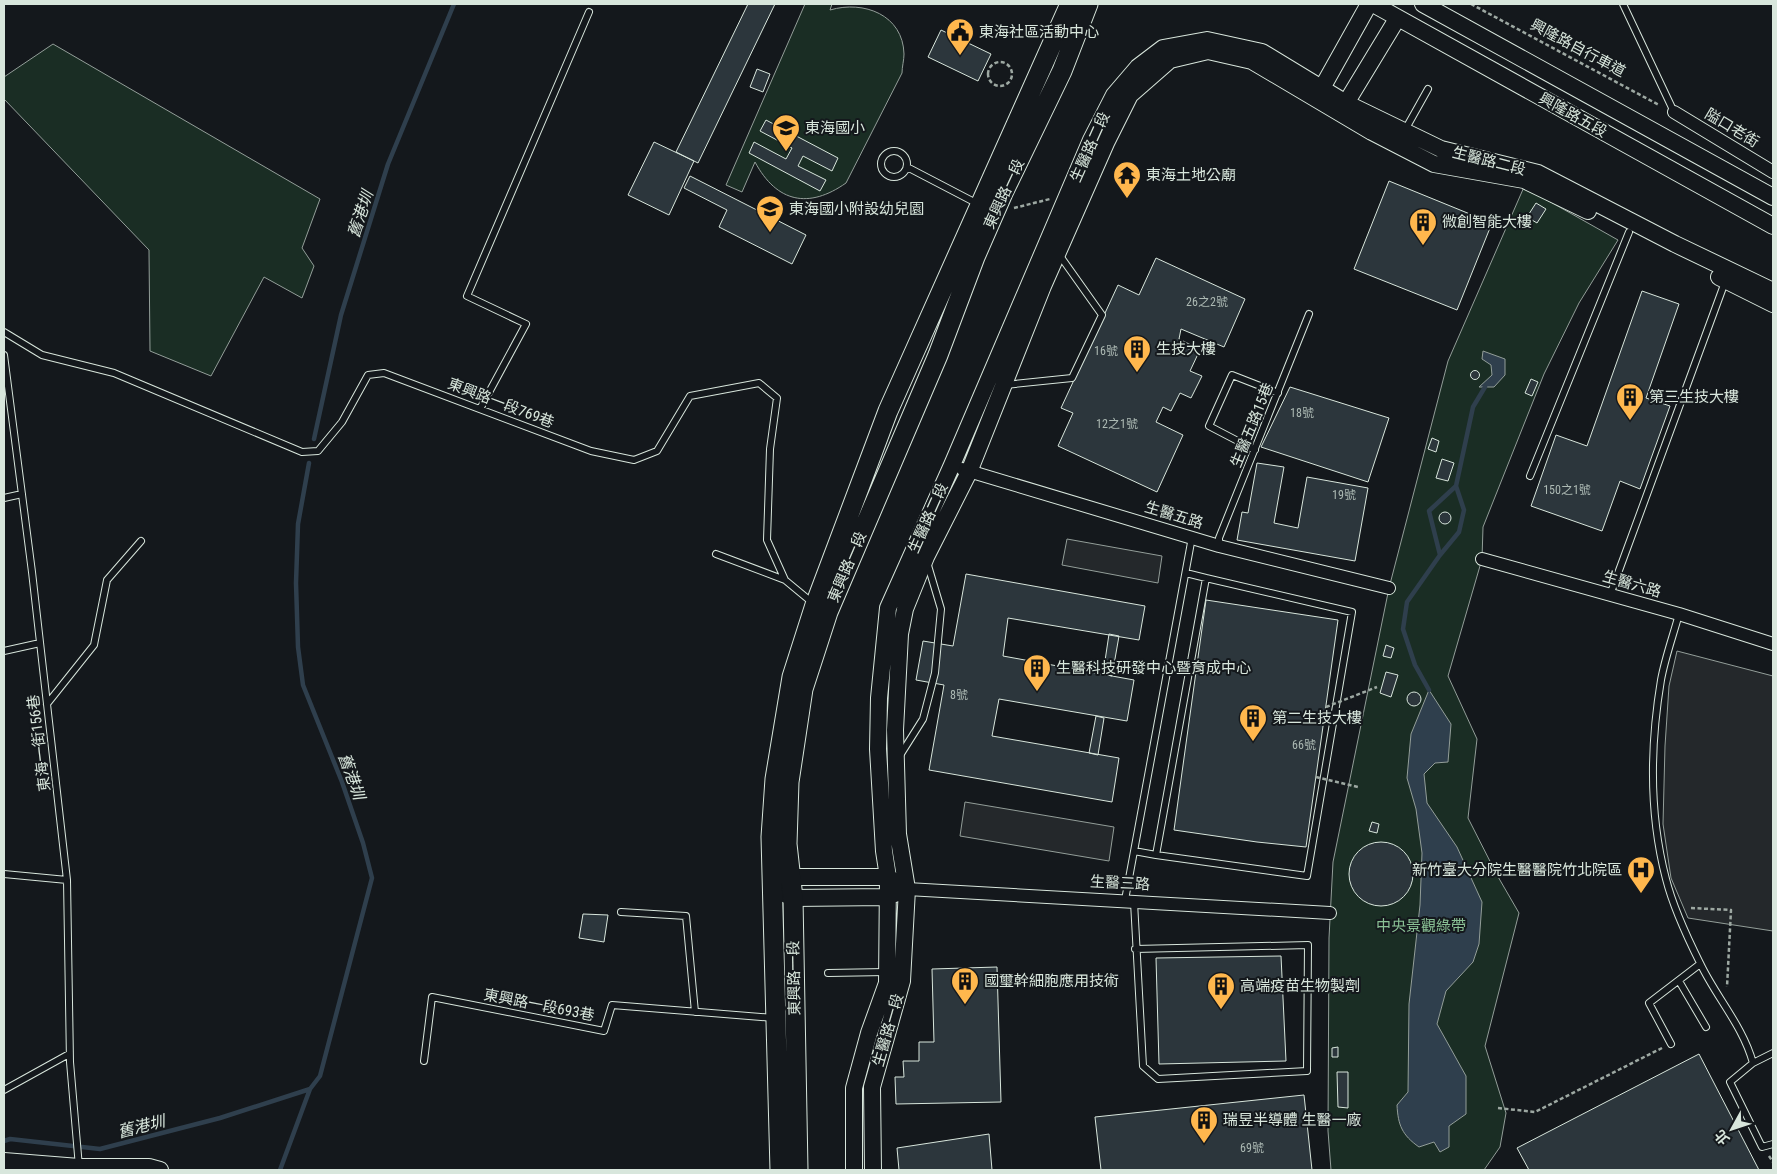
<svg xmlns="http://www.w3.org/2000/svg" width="1777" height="1174" font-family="'Roboto Condensed','Noto Sans TC',sans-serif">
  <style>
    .green { fill: #1a2d24; stroke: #939e99 }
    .parking { fill: #24282b; stroke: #939e99 }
    .water { fill: #2f3f4d; stroke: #939e99 }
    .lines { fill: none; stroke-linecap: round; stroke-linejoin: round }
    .stream { stroke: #2f3f4d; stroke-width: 4.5 }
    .building { fill: #2c363c; stroke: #d8e6dc }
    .service-casing { stroke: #d8e6dc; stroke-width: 8 }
    .minor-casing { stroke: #d8e6dc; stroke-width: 14 }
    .tertiary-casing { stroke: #d8e6dc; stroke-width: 18 }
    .secondary-casing { stroke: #d8e6dc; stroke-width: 21 }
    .path { stroke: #9da8a2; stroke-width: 2.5; stroke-dasharray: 4 2.5; stroke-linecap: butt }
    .service { stroke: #14181c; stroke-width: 6 }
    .minor { stroke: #14181c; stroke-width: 12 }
    .tertiary { stroke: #14181c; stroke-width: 16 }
    .secondary { stroke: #14181c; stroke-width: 19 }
    .path-bridge { stroke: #9da8a2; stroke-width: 2.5; stroke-dasharray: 4 2.5; stroke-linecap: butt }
    .labels { text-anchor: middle; stroke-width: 4; stroke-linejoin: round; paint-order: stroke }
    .number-label { font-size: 12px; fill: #adbab4 }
    .poi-label { font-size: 15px; fill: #d8e6dc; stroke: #14181c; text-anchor: start }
    .street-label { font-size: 15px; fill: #d8e6dc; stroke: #14181c }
    .park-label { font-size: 15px; fill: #8ac095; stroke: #14181c }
    .water-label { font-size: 16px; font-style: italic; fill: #d8e6dc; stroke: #14181c }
  </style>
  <rect width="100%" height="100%" fill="#14181c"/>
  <!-- green -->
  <path class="green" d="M 805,4 L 832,4 L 830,10 C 864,0 903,15 904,54 C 904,60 902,67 902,73 L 846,183 C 809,209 777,203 755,162 L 742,192 L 726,185 Z
    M 53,44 L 320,199 L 302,248 L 314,266 L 302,298 L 264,277 L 211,376 L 150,351 L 149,250 L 4,99 L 4,77 Z
    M 1524,187 L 1618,240 L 1579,303 L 1544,374 L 1483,527 L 1482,559 L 1448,676 L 1477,739 L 1468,818 L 1497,875 L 1519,913 L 1485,1046 L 1506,1113 L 1500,1147 L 1484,1170 L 1331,1170 L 1328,1131 L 1329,938 L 1333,862 L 1389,588 L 1448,361 Z"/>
  <!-- parking -->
  <path class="parking" d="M 1067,539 L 1162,556 L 1158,583 L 1062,565 Z
    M 1677,651 L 1773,676 L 1773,931 L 1688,918 L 1671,878 L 1663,824 L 1665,746 L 1669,686 Z
    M 965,802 L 1114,827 L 1109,861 L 960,836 Z"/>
  <!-- water -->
  <path class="water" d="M 1483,351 L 1505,359 L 1505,375 L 1494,387 L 1479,387 L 1492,375 L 1491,365 L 1482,359 Z
    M 1429,690 L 1451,724 L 1448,762 L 1435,763 L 1424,774 L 1427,803 L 1457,847 L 1482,902 L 1479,944 L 1473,962 L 1446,991 L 1437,1024 L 1466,1076 L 1466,1114 L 1449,1126 L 1449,1147 L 1440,1152 L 1434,1142 L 1419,1147 C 1402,1135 1398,1125 1397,1105 L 1408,1092 L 1409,1004 L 1420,905 L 1422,853 L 1416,809 L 1407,778 L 1411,734 Z"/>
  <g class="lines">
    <!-- stream -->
    <path class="stream" d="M 314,439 L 341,315 L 388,164 L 454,4
      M 1440,555 L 1429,511 L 1456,486
      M 1429,690 L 1415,665 L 1403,629 L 1407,602 L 1440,555 L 1459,532 L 1464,510 L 1456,486 L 1473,407 L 1485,387
      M 4,1141 L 10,1139 L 100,1149 L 220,1118 L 310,1089 L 320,1076 L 372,878 L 363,843 L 342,782 L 303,685 L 298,647 L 296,583 L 298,524 L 309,463
      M 280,1170 L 310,1089"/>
  </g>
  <!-- building -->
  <path class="building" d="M 748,4 L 775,4 L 698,163 L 676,152 Z
    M 941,30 L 991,54 L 978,81 L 928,57 Z
    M 757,69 L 770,74 L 763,92 L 750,87 Z
    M 766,120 L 838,158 L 832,171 L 803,156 L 798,166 L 826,180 L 820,191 L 749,153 L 754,142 L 786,159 L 792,148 L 760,131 Z
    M 654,142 L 694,161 L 669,215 L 628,195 Z
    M 690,176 L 806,235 L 792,264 L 719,227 L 727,210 L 684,188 Z
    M 1389,181 L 1492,223 L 1457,310 L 1354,269 Z
    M 1536,203 L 1546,209 L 1537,223 L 1527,217 Z
    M 1156,258 L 1245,299 L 1224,347 L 1181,329 L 1179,339 L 1191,345 L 1189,350 L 1198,354 L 1190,371 L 1202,376 L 1191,398 L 1180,393 L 1171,411 L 1163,407 L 1156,422 L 1183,435 L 1157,492 L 1058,446 L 1073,413 L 1061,408 L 1118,285 L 1139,295 Z
    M 1642,291 L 1679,304 L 1646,398 L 1670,406 L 1640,489 L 1620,481 L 1602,531 L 1531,506 L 1556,435 L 1587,446 Z
    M1470.5 375a4.5 4.5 0 1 1 9 0a4.5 4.5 0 1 1-9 0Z
    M 1531,379 L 1538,382 L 1532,396 L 1525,393 Z
    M 1290,387 L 1389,418 L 1368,482 L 1261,447 Z
    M 1432,438 L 1439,441 L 1436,452 L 1428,449 Z
    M 1442,459 L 1454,463 L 1448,481 L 1436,478 Z
    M 1257,463 L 1284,467 L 1274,523 L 1298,528 L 1307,477 L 1368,488 L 1355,561 L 1237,540 L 1242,512 L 1248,513 Z
    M1439 518a6 6 0 1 1 12 0a6 6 0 1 1-12 0Z
    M 966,574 L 1145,606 L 1139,640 L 1008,618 L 1003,656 L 1134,680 L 1127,721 L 999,699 L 992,736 L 1119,758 L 1112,802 L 929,770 L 944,685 L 916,680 L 923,641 L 953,646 Z
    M 1206,600 L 1338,620 L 1306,847 L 1257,842 L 1174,830 Z
    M 1109,634 L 1119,636 L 1112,676 L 1103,674 Z
    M 1386,645 L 1394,648 L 1391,658 L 1383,656 Z
    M 1386,672 L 1398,675 L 1391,697 L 1380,693 Z
    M1407 699a7 7 0 1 1 14 0a7 7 0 1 1-14 0Z
    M 1096,716 L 1104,718 L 1098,755 L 1089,753 Z
    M 1372,822 L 1379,824 L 1377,833 L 1369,831 Z
    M1349 874a32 32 0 1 1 64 0a32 32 0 1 1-64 0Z
    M 583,914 L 608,915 L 604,942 L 579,938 Z
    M 1281,956 L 1286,1061 L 1159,1064 L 1156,958 Z
    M 997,967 L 1001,1102 L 896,1104 L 895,1077 L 904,1077 L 903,1061 L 919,1061 L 919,1042 L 934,1042 L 932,969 Z
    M 1338,1047 L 1338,1057 L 1332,1057 L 1332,1048 Z
    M 1699,1054 L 1759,1170 L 1529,1170 L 1517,1148 Z
    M 1337,1072 L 1348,1072 L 1348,1108 L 1338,1107 Z
    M 1304,1095 L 1312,1170 L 1101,1170 L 1095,1117 Z
    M 989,1134 L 992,1170 L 899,1170 L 897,1148 Z"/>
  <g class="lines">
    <!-- service casing -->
    <g class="service-casing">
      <path id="service" d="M 1623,4 L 1674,112
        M 1405,130 L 1428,89
        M881 164a13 13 0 1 1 26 0a13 13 0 1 1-26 0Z
        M 907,167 L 978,204
        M 4,332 L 42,355 L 114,373 L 302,452 L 318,451 L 342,422 L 368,375 L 384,373 L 591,451 L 634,460 L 657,451 L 690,396 L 759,383 L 777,398 L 770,449 L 767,540 L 785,580 L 814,604
        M 4,355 L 32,572 L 67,880 L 70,1062 L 79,1167
        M 1005,385 L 1072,378 L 1102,315 L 1058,253
        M 480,409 L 526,324 L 467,296 L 589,12
        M 1255,450 L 1209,426 L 1232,375 L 1278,393
        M 1530,476 L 1629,232
        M 4,498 L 22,494
        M 1219,546 L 1219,538 L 1309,314
        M 716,554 L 785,580
        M 1610,595 L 1725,282
        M 1679,614 C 1673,636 1665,658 1661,680 C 1650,746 1649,814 1666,879 C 1673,907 1687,937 1700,963 C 1716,997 1743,1026 1753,1063
        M 4,651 L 40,643
        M 47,704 L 94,645 L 107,580 L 141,541
        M 899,757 L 923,719 L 935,673 L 941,609 L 927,562
        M 1134,851 L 1156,855 L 1206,578 L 1186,573
        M 1156,855 L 1307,876 L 1352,612 L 1206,578
        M 4,874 L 67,880
        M 1125,900 L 1192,537
        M 1134,902 L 1143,1066 L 1158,1079 L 1307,1071 L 1308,945 L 1135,949
        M 621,912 L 686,916 L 695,1012
        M 828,973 L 886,972
        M 1679,981 L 1706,1027
        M 1671,1044 L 1649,1003 L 1700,964
        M 1773,1053 L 1753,1063 L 1730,1082 L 1762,1147 L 1773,1144
        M 424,1061 L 432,997 L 604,1031 L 612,1005 L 774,1018
        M 4,1090 L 69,1054"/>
    </g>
    <!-- minor casing -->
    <g class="minor-casing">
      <path id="minor" d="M 1674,112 L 1773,172
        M 962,469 L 1219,546 L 1389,588
        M 1482,559 L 1679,614 L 1773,644
        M 907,889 L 1330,913"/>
    </g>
    <!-- tertiary casing -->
    <g class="tertiary-casing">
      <path id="tertiary" d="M 1373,4 L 1773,226
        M 1423,4 L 1773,197
        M 1325,99 L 1322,88 L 1369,4
        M 1337,105 L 1346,103 L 1397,19
        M 1719,277 L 1773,304
        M 773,888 L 791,877 L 888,877 L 896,882
        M 782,893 L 793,898 L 886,897 L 895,894
        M 4,1161 L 79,1167 L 149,1167 L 160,1170
        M 854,1170 L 854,1088 L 869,1033 L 887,983 L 888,877 L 884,851 L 878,749 L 879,698 L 888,608 L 952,465 L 1091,140 L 1114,95 L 1138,67 L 1163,48 L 1207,40 L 1262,52 L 1346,103 L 1441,149 L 1538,173 L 1675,244 L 1773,291
        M 873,1170 L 872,1087 L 902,981 L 907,889 L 898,834 L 895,730 L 900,634 L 905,609 L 926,557 L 969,472 L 1043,286 L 1106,143 L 1130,95 L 1170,60 L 1208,51 L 1252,61 L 1372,132 L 1434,164 L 1524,180 L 1588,211"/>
    </g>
    <!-- secondary casing -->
    <g class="secondary-casing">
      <path id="secondary" d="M 780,1170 L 771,837 L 775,779 L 792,677 L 815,605 L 888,411 L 1070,4
        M 798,1170 L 793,898 L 787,844 L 789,782 L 803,689 L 828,612 L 938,355 L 975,257 L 1003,193 L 1062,71 L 1088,4"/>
    </g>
    <!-- path -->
    <path class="path" d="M 1471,4 L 1659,105
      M988 74a12 12 0 1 1 24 0a12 12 0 1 1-24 0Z
      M 1014,208 L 1050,199
      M 1691,908 L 1731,910 L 1727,987
      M 1498,1108 L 1535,1112 L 1662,1048
      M 1769,1156 L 1773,1162"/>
    <!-- service -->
    <use href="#service" class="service"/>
    <!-- minor -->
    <use href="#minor" class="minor"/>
    <!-- tertiary -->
    <use href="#tertiary" class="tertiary"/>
    <!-- secondary -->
    <use href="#secondary" class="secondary"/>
    <!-- path-bridge -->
    <path class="path-bridge" d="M 1326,707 L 1377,687
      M 1316,777 L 1358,787"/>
  </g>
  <!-- icons -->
  <defs>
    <g id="civic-pin" transform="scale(1.4375)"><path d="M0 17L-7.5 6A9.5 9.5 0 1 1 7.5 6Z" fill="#ffb74d" stroke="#14181c"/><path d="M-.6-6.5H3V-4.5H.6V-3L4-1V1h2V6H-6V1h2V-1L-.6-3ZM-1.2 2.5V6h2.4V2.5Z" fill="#111"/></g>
    <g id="school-pin" transform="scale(1.4375)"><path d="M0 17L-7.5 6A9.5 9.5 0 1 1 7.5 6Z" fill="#ffb74d" stroke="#14181c"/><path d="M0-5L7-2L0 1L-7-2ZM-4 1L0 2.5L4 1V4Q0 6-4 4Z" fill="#111"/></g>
    <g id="temple-pin" transform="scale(1.4375)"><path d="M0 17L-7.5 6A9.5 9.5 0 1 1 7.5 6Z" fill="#ffb74d" stroke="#14181c"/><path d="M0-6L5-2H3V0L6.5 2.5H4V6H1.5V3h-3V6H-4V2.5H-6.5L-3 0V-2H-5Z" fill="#111"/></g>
    <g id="building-pin" transform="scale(1.4375)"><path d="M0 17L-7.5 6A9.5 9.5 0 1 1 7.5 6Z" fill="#ffb74d" stroke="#14181c"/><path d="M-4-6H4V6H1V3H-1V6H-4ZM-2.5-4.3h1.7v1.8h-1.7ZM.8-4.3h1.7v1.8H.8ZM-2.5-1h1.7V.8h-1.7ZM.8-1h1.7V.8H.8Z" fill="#111"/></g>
    <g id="hospital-pin" transform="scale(1.4375)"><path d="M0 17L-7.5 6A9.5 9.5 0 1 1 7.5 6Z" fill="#ffb74d" stroke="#14181c"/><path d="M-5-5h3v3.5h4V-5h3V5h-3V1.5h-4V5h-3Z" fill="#111"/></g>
  </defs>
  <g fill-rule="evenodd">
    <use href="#civic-pin" x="960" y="32"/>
    <use href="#school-pin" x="786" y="128"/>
    <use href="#temple-pin" x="1127" y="175"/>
    <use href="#school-pin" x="770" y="209"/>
    <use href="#building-pin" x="1423" y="222"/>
    <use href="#building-pin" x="1137" y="349"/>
    <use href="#building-pin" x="1630" y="397"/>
    <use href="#building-pin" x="1037" y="668"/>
    <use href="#building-pin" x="1253" y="718"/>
    <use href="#hospital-pin" x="1641" y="870"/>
    <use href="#building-pin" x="965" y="981"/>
    <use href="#building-pin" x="1221" y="986"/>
    <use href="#building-pin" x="1204" y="1120"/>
  </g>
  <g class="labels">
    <!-- number labels -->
    <g class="number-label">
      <text x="1207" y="306">26之2號</text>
      <text x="1106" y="355">16號</text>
      <text x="1302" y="417">18號</text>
      <text x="1117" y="428">12之1號</text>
      <text x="1567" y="494">150之1號</text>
      <text x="1344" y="499">19號</text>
      <text x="959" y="699">8號</text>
      <text x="1304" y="749">66號</text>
      <text x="1252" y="1152">69號</text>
    </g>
    <!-- poi labels -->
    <g class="poi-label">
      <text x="979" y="37">東海社區活動中心</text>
      <text x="805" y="133">東海國小</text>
      <text x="1146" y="180">東海土地公廟</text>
      <text x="789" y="214">東海國小附設幼兒園</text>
      <text x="1442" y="227">微創智能大樓</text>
      <text x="1156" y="354">生技大樓</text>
      <text x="1649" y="402">第三生技大樓</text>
      <text x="1056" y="673">生醫科技研發中心暨育成中心</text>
      <text x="1272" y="723">第二生技大樓</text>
      <text x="1622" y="875" text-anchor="end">新竹臺大分院生醫醫院竹北院區</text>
      <text x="984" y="986">國璽幹細胞應用技術</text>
      <text x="1240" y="991">高端疫苗生物製劑</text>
      <text x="1223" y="1125">瑞昱半導體 生醫一廠</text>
    </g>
    <!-- street labels -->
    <g class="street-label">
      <text transform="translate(1578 48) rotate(28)" y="5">興隆路自行車道</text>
      <text transform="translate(1573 115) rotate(29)" y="5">興隆路五段</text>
      <text transform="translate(1732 128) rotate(31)" y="5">隘口老街</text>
      <text transform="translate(1090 147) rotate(-66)" y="5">生醫路二段</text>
      <text transform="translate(1489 161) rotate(14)" y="5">生醫路二段</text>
      <text transform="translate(1004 194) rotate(-65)" y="5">東興路一段</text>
      <text transform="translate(501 403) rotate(21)" y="5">東興路一段769巷</text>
      <text transform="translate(1252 425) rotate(-68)" y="5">生醫五路15巷</text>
      <text transform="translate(1174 515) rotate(17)" y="5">生醫五路</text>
      <text transform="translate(928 518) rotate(-66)" y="5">生醫路二段</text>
      <text transform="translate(847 567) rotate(-67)" y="5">東興路一段</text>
      <text transform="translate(1632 584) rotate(16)" y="5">生醫六路</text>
      <text transform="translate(39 743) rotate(-97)" y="5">東海一街156巷</text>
      <text transform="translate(1120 883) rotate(3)" y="5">生醫三路</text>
      <text transform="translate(794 978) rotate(-91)" y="5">東興路一段</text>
      <text transform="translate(539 1005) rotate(11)" y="5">東興路一段693巷</text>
      <text transform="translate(888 1030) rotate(-74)" y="5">生醫路一段</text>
    </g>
    <!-- park labels -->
    <g class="park-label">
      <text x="1421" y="931">中央景觀綠帶</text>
    </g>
    <!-- water labels -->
    <g class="water-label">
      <text transform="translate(360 214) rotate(-72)" y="6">舊港圳</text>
      <text transform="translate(352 776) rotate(70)" y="6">舊港圳</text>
      <text transform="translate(141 1126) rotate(-14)" y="6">舊港圳</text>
    </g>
  </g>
  <!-- border -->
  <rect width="1777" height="1174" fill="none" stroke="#d8e6dc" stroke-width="10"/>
  <!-- north arrow -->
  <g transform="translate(1732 1129) rotate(230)" stroke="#14181c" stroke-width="4" paint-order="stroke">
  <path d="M0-4L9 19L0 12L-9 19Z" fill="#d8e6dc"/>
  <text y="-8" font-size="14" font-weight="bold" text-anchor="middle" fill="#d8e6dc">北</text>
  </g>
</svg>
